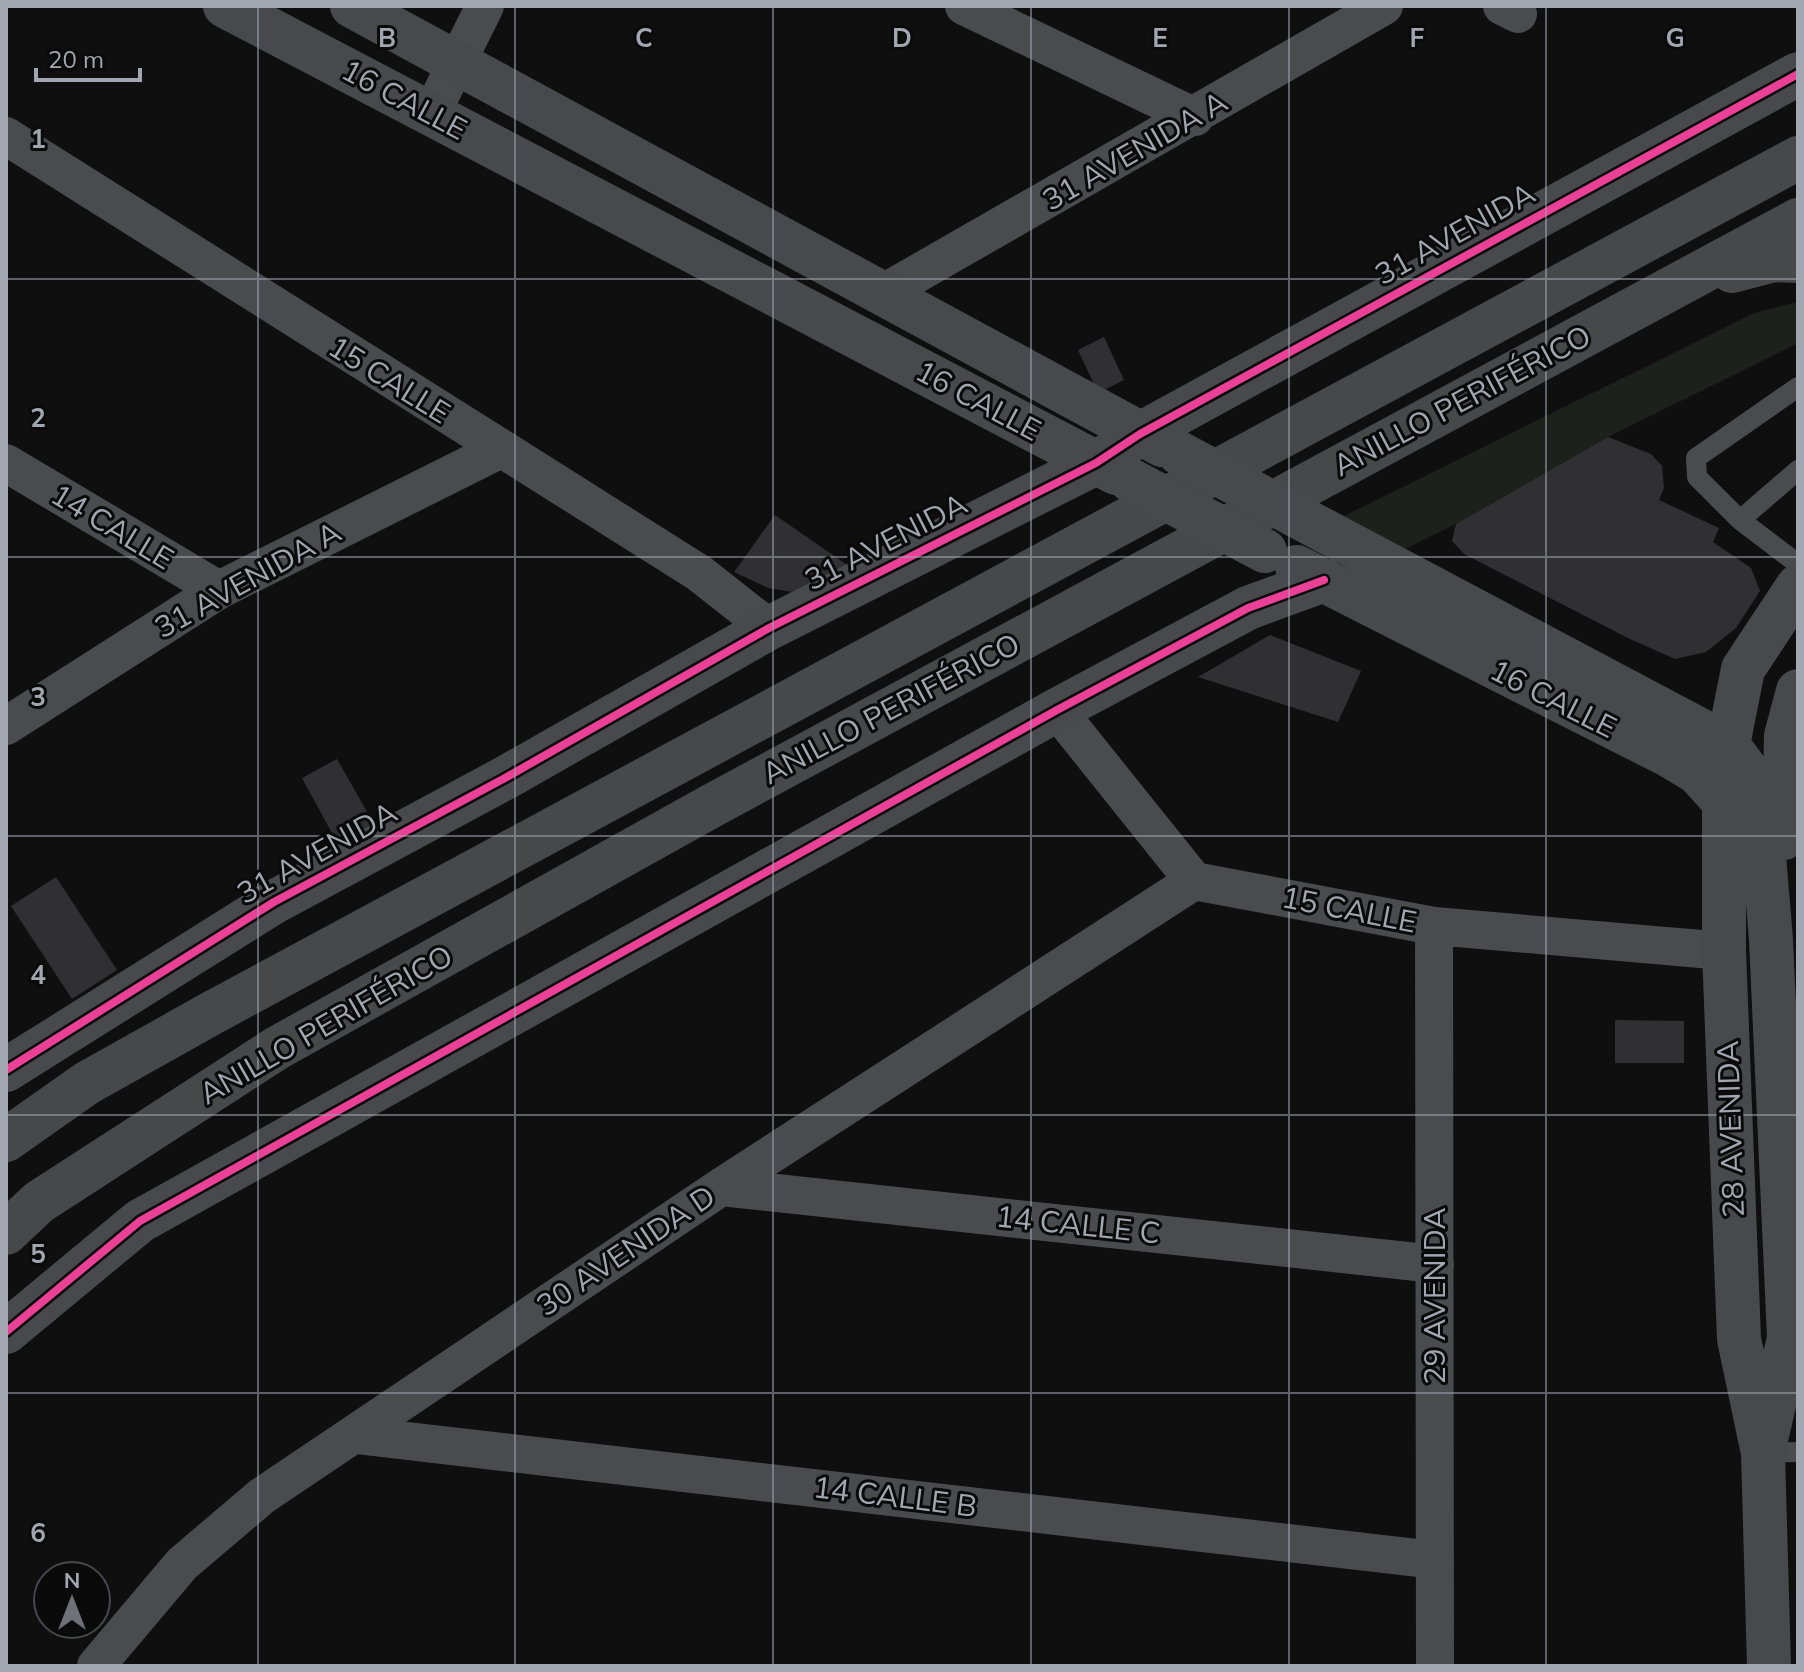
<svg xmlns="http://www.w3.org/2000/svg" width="1804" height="1672" font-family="Mulish,sans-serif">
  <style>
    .green { fill: #1c211c }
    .building { fill: #303032 }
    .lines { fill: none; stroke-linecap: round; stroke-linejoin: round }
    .lane { stroke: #4a4b4e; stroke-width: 20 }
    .street { stroke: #4a4b4e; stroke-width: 38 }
    .secondary { stroke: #48494c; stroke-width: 44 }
    .highway { stroke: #46484a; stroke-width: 44 }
    .secondary-bridge { stroke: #48494c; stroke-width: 44 }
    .cycleway-casing { stroke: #0a0a0b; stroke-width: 13 }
    .cycleway { stroke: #ea4096; stroke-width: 8 }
    .grid { fill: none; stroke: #a1a6b0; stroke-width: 2; stroke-opacity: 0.55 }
    .labels { text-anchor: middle; stroke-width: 6; stroke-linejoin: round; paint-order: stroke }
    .street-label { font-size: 30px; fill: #a1a6b0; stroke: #0a0a0b }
    .grid-label { font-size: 26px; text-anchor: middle; font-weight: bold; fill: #a1a6b0; stroke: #0a0a0b; stroke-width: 6; stroke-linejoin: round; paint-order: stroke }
  </style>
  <rect width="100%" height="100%" fill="#0f0f10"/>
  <!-- green -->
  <path class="green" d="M 1798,302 L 1798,343 L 1608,437 L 1456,524 L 1401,551 L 1342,517 L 1754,313 Z"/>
  <!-- building -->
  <path class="building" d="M 1104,337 L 1124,380 L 1098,393 L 1078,350 Z
    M 1608,437 L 1651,454 L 1662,466 L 1664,488 L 1659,500 L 1719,528 L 1713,542 L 1751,568 L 1760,591 L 1736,628 L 1706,652 L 1675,659 L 1630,639 L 1464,554 L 1452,541 L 1456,524 Z
    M 775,515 L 853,569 L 793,592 L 768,588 L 734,572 Z
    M 1270,635 L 1361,671 L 1338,722 L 1198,677 Z
    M 337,759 L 375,826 L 339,846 L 302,778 Z
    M 56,877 L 117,970 L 72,999 L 11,906 Z
    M 1615,1020 L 1684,1021 L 1684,1063 L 1615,1063 Z"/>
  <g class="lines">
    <!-- lane -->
    <path class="lane" d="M 1798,387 L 1696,458 L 1697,477 L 1740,520 L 1798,564
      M 1740,520 L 1798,470
      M 1763,1453 L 1798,1452"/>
    <!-- street -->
    <path class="street" d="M 964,6 L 1195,117
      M 1502,6 L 1518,14
      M 431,114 L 485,6
      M 6,136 L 699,573 L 769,628
      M 885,292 L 1384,6
      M 6,463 L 219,590
      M 1057,710 L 1194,881 L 1434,926 L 1724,951
      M 6,726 L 219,590 L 499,450
      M 1434,926 L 1435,1666
      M 721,1187 L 1435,1264
      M 356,1435 L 1435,1560
      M 96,1666 L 182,1564 L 262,1496 L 721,1187 L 1194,881"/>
    <!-- secondary -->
    <path class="secondary" d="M 225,6 L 1116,473
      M 352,6 L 1162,445
      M 1325,531 L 1728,745 L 1745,768 L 1759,797 L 1771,939 L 1789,1338 L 1763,1453
      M 1297,567 L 1668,755 L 1698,773 L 1724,802
      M 1784,838 L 1786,736 L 1798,691
      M 6,1070 L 274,902 L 505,778 L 769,628 L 1096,463 L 1140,434 L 1798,74
      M 6,1332 L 140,1221 L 1057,710 L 1248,608 L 1324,580
      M 1769,1666 L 1763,1453 L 1739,1339 L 1724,951 L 1724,802 L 1728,745 L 1743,669 L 1798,586"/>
    <!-- highway -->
    <path class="highway" d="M 1732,271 L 1774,260 L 1798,261
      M 6,1140 L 87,1083 L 210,1014 L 1798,158
      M 6,1233 L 39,1202 L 277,1048 L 713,805 L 1798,220"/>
    <!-- secondary-bridge -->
    <path class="secondary-bridge" d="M 1179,453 L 1325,531
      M 1130,480 L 1265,551"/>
    <!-- cycleway casing -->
    <g class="cycleway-casing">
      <path id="cycleway" d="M 6,1070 L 274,902 L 505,778 L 769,628 L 1096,463 L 1140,434 L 1798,74
        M 6,1332 L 140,1221 L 1057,710 L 1248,608 L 1324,580"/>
    </g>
    <!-- cycleway -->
    <use href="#cycleway" class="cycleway"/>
  </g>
  <!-- grid -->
  <path class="grid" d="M 258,6 L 258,1666M 515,6 L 515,1666M 773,6 L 773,1666M 1031,6 L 1031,1666M 1289,6 L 1289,1666M 1546,6 L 1546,1666M 6,279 L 1798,279M 6,557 L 1798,557M 6,836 L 1798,836M 6,1115 L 1798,1115M 6,1393 L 1798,1393"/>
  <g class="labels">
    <!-- street labels -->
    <g class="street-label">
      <text transform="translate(404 100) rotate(28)" y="10">16 CALLE</text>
      <text transform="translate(1135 151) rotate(-30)" y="10">31 AVENIDA A</text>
      <text transform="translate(1455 234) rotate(-29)" y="10">31 AVENIDA</text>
      <text transform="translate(389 380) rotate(32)" y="10">15 CALLE</text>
      <text transform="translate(978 401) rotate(28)" y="10">16 CALLE</text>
      <text transform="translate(1462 401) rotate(-28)" y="10">ANILLO PERIFÉRICO</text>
      <text transform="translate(112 527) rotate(31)" y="10">14 CALLE</text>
      <text transform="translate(886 542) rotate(-27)" y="10">31 AVENIDA</text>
      <text transform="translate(248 580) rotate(-29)" y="10">31 AVENIDA A</text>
      <text transform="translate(1553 699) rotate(27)" y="10">16 CALLE</text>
      <text transform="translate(891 709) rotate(-28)" y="10">ANILLO PERIFÉRICO</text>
      <text transform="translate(317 853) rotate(-29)" y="10">31 AVENIDA</text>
      <text transform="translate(1349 910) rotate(11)" y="10">15 CALLE</text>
      <text transform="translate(326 1025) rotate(-30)" y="10">ANILLO PERIFÉRICO</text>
      <text transform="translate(1731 1129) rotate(-92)" y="10">28 AVENIDA</text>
      <text transform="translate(1078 1225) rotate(6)" y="10">14 CALLE C</text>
      <text transform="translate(626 1251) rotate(-34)" y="10">30 AVENIDA D</text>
      <text transform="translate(1435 1296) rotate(-90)" y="10">29 AVENIDA</text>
      <text transform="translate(895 1497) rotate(7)" y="10">14 CALLE B</text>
    </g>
  </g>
  <g class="grid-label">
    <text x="387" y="47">B</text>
    <text x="644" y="47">C</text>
    <text x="902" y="47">D</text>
    <text x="1160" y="47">E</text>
    <text x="1417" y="47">F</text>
    <text x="1675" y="47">G</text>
    <text x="38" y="148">1</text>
    <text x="38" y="427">2</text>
    <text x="38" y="706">3</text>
    <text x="38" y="984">4</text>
    <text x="38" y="1263">5</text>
    <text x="38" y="1542">6</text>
  </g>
  <!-- border -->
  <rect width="1804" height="1672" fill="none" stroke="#a1a6b0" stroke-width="16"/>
  <!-- north arrow -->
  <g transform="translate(72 1600)"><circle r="38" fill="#0a0a0b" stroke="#46484d" stroke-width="2"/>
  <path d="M0-6L14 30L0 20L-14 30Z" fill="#6e7178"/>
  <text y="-12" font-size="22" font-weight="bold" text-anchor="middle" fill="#a1a6b0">N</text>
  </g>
  <!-- scale -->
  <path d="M36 68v12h104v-12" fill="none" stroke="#a1a6b0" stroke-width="4"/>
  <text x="48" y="68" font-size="24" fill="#a1a6b0" stroke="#0a0a0b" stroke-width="6" paint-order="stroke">20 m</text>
</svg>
